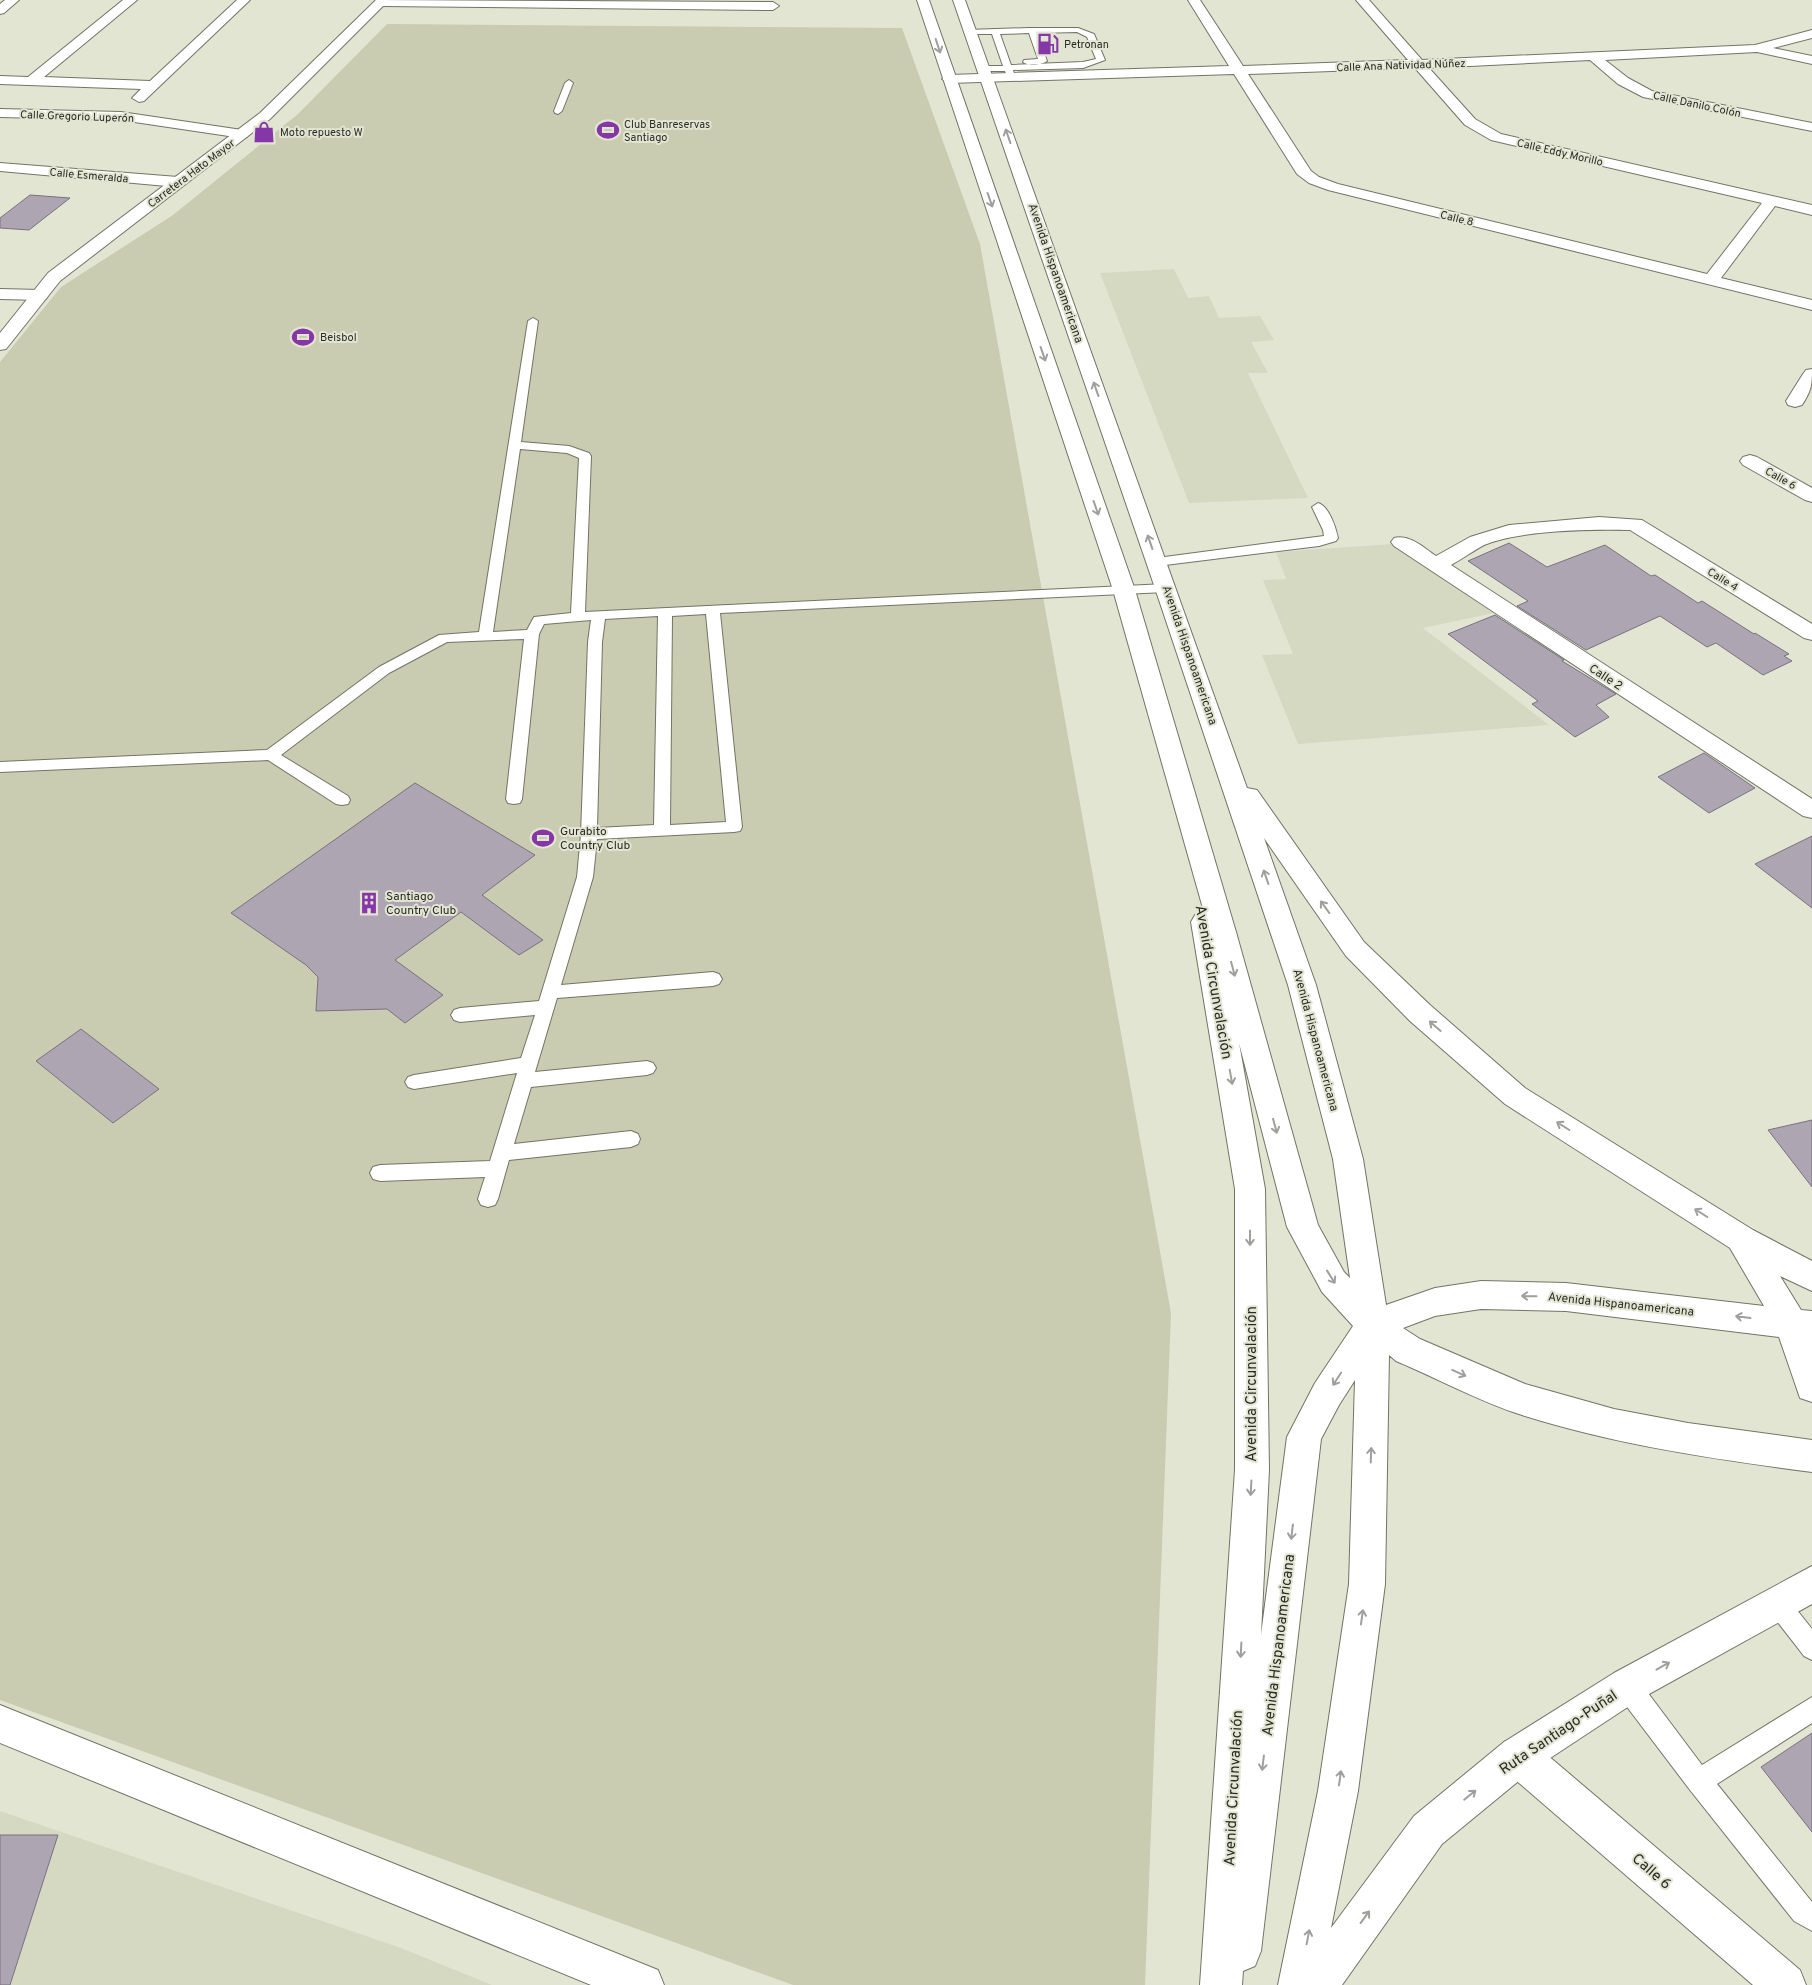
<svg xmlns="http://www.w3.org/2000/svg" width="1812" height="1985" font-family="Overpass,sans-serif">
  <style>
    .built { fill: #d6d9c1 }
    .green { fill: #c9ccb0 }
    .building { fill: #aea5b3; stroke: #7a717f }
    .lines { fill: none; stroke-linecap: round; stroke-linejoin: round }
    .service-casing { stroke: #737465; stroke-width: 2 }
    .minor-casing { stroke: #737465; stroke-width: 2 }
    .tertiary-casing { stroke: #737465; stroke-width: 2 }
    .primary-casing { stroke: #737465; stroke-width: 2 }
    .service { fill: #fff; fill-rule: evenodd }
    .minor { fill: #fff; fill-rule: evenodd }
    .tertiary { fill: #fff; fill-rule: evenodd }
    .primary { fill: #fff; fill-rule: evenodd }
    .oneway { stroke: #9fa09c }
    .labels { text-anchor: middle; stroke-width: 4; stroke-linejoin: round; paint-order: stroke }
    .far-poi-label { font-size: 11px; fill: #2a2b24; stroke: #e3e5d3; text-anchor: start }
    .far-street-label { font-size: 11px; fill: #2a2b24; stroke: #e3e5d3 }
    .street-label { font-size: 12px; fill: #2a2b24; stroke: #e3e5d3 }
    .poi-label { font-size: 12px; fill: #2a2b24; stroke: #e3e5d3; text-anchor: start }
    .near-street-label { font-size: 15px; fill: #2a2b24; stroke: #e3e5d3 }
  </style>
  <rect width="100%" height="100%" fill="#e3e5d3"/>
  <!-- built -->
  <path class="built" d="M 1174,269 L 1188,298 L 1209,296 L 1219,318 L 1260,316 L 1274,340 L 1251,342 L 1268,373 L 1248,373 L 1308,498 L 1189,503 L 1100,273 Z
    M 1392,544 L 1494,613 L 1423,628 L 1549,725 L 1298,744 L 1262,655 L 1293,654 L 1263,580 L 1286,579 L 1276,552 Z
    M 0,1811 L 401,1948 L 492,1985 L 0,1985 Z"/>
  <!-- green -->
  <path class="green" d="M 387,24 L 902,28 L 980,244 L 1171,1313 L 1145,1985 L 793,1985 L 0,1700 L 0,362 L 61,287 L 173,215 L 298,114 Z"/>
  <!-- building -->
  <path class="building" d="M 30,195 L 70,198 L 29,230 L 0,228 L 0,218 Z
    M 1509,543 L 1547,567 L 1605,545 L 1651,576 L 1655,575 L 1698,603 L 1702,601 L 1754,634 L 1755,633 L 1789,654 L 1784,656 L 1792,661 L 1763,675 L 1716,643 L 1707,647 L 1660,616 L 1586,650 L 1517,606 L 1528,601 L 1468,561 Z
    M 1495,615 L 1564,660 L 1562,661 L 1616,694 L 1596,705 L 1609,717 L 1575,737 L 1532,704 L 1538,701 L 1448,634 Z
    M 1704,753 L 1713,759 L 1755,788 L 1709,813 L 1658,777 Z
    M 415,783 L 535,855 L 482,895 L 543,940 L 519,955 L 461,912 L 395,960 L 443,995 L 405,1023 L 387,1009 L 316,1011 L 318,977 L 306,965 L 231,913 Z
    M 1812,836 L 1812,908 L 1755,864 Z
    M 81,1029 L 159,1089 L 113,1123 L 36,1061 Z
    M 1812,1120 L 1812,1187 L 1768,1130 Z
    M 1812,1733 L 1812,1832 L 1761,1767 Z
    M 0,1835 L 58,1835 L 10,1985 L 0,1985 Z"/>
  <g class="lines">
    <!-- service casing -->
    <g class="service-casing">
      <path id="service" d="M 1029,28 L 1078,28 L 1094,34 L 1105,60 L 1083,68 L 1013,70 L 1015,77 L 1011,80 L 1008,79 L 1005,71 L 981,71 L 980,69 L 984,66 L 1003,66 L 992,34 L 967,34 L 967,30 ZM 1077,32 L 1087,37 L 1096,59 L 1083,62 L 1011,65 L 1000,34 L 1029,33 L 1038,59 L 1024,60 L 1023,62 C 1028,66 1042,65 1047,61 L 1037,33 Z
        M 569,80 L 573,83 L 562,111 L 558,114 L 555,113 L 554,111 L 565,83 Z
        M 533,318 L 538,321 L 521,442 L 569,446 L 589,453 L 591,456 L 585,612 L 1166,584 L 1173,588 L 1166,592 L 720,613 L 742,827 L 740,831 L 734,832 L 597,839 L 593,877 L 561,985 L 713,972 L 719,974 L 722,979 L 719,984 L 713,986 L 557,998 L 535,1072 L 647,1061 L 653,1063 L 656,1068 L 653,1073 L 647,1075 L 531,1087 L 514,1144 L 631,1131 L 638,1134 L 640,1139 L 638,1144 L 631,1147 L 509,1160 L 498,1199 L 495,1205 L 488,1207 L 481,1205 L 478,1199 L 485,1177 L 380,1181 L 373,1179 L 370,1173 L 373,1167 L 380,1165 L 490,1161 L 517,1073 L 414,1089 L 408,1087 L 405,1082 L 408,1077 L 414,1075 L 521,1058 L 535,1015 L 460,1022 L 454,1020 L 451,1015 L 454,1010 L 460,1008 L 539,1001 L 577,877 L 581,834 L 588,642 L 591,620 L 544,624 L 539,634 L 522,799 L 520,803 L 514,804 L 508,803 L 506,799 L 524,639 L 447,642 L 389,673 L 281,755 L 348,796 L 350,800 L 348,804 L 342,805 L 336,804 L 268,760 L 0,772 L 0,762 L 267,750 L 379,667 L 439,635 L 479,632 L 528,321 ZM 520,449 L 567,453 L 579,458 L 571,613 L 534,617 L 527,630 L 493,632 ZM 706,614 L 726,822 L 670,825 L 672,616 ZM 658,616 L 654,825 L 597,828 L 602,642 L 605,619 Z
        M 1318,503 C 1329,506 1336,528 1338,538 L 1336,541 L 1319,546 L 1157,566 L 1150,562 L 1157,558 L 1324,536 L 1323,530 L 1312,507 Z
        M 1777,1591 L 1785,1595 L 1812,1629 L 1812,1660 L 1804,1656 L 1769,1611 L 1765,1603 L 1769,1595 Z
        M 1627,1674 L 1636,1677 L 1702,1765 L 1812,1697 L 1812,1723 L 1717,1784 L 1812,1902 L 1812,1931 L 1794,1921 L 1690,1790 L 1618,1695 L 1615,1686 L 1618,1677 Z"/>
    </g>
    <!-- minor casing -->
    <g class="minor-casing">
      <path id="minor" d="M 5,0 L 19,0 L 4,13 L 0,14 L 0,4 Z
        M 123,0 L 137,0 L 44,77 L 150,81 L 237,0 L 250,0 L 144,101 L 139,102 L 132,98 L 141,89 L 0,84 L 0,76 L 28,77 Z
        M 376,0 L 773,2 L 779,6 L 773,10 L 381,6 L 377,5 L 375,2 Z
        M 1188,0 L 1200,0 L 1243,66 L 1408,60 L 1356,0 L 1369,0 L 1422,60 L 1755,45 L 1812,30 L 1812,38 L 1773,48 L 1812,56 L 1812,64 L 1757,52 L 1605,60 L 1628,78 L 1652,91 L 1812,123 L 1812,131 L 1643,97 L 1618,84 L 1590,60 L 1429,68 L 1475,119 L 1501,134 L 1812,205 L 1812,215 L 1775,206 L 1721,278 L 1812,300 L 1812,310 L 1328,190 L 1309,183 L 1297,174 L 1234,74 L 949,83 L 942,79 L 949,75 L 1229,66 ZM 1415,68 L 1465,125 L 1491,140 L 1762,203 L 1707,274 L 1338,184 L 1319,177 L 1311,171 L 1248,74 Z
        M 0,109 L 121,112 L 242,130 L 247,131 L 249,134 L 247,137 L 242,138 L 121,120 L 0,117 Z
        M 0,163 L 178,177 L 183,179 L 186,182 L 183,185 L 178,187 L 0,171 Z
        M 0,289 L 40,290 L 46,291 L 48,295 L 46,299 L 40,300 L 0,299 Z
        M 1812,369 C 1812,386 1811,391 1802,405 L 1795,407 L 1788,405 L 1786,401 L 1803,374 L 1806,370 Z
        M 1750,455 L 1757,457 L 1812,488 L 1812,502 L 1805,500 L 1743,465 L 1740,461 L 1743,457 Z
        M 1599,517 L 1642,520 L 1812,624 L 1812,640 L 1804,638 L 1630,530 C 1592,529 1519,530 1484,545 C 1473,551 1462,559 1451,565 L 1812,799 L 1812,818 L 1803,816 L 1394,546 L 1391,542 L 1394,538 C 1410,534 1424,548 1436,556 L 1470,537 L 1509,525 Z
        M 0,1705 L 658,1970 L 664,1985 L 591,1985 L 0,1743 Z
        M 1518,1736 L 1532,1742 L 1800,1970 L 1806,1985 L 1753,1985 L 1504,1770 L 1498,1756 L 1504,1742 Z"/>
    </g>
    <!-- tertiary casing -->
    <g class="tertiary-casing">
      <path id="tertiary" d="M 376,0 L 389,0 L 270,119 L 60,281 L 6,349 L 0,350 L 0,333 L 48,273 L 260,113 Z"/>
    </g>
    <!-- primary casing -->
    <g class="primary-casing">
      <path id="primary" d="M 917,0 L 929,0 L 1135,590 L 1236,932 L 1318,1225 L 1344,1272 L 1350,1278 L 1333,1159 L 1288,985 L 1155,588 L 953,0 L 965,0 L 1247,788 L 1257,790 L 1364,942 L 1430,1005 L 1525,1088 L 1753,1230 L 1812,1261 L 1812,1291 L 1780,1276 L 1801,1310 L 1812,1311 L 1812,1402 L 1800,1398 L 1779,1337 L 1566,1311 L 1481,1309 L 1435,1316 L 1403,1328 L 1420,1339 L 1525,1384 L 1614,1409 L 1688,1423 L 1812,1440 L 1812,1472 C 1714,1459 1617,1445 1522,1415 C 1480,1402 1437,1378 1396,1361 L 1389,1355 L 1385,1584 L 1358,1791 L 1331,1928 L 1414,1816 L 1504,1742 L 1614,1673 L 1812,1566 L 1812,1604 L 1640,1699 L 1532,1770 L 1442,1844 L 1342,1985 L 1278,1985 L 1318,1791 L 1349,1584 L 1355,1380 L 1339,1405 L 1321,1439 L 1261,1951 L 1255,1966 L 1243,1971 L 1242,1985 L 1200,1985 L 1235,1470 L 1235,1189 L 1191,922 L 1195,915 L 1204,912 L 1113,590 ZM 1264,838 L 1346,956 L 1410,1021 L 1505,1104 L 1730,1248 L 1764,1306 L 1566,1283 L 1481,1281 L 1435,1288 L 1386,1305 L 1363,1159 L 1316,985 ZM 1239,1043 L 1287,1227 L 1322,1292 L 1353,1326 L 1315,1383 L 1287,1437 L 1261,1635 L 1269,1470 L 1265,1189 Z"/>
    </g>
    <!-- service -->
    <use href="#service" class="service"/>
    <!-- minor -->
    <use href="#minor" class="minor"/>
    <!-- tertiary -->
    <use href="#tertiary" class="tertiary"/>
    <!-- primary -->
    <use href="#primary" class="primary"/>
  </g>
  <!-- one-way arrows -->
  <defs><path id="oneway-shaft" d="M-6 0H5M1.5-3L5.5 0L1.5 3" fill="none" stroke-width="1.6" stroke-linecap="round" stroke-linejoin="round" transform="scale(1.25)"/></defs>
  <g class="oneway">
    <use href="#oneway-shaft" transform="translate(938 46) rotate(72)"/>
    <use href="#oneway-shaft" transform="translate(1008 136) rotate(-109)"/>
    <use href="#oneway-shaft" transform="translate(990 200) rotate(71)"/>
    <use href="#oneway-shaft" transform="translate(1043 354) rotate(71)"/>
    <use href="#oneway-shaft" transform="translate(1096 389) rotate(-109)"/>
    <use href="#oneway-shaft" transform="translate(1096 508) rotate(71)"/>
    <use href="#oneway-shaft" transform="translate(1150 542) rotate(-109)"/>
    <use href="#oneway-shaft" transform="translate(1266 877) rotate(-109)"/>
    <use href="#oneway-shaft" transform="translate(1325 907) rotate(-126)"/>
    <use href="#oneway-shaft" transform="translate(1233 969) rotate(75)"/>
    <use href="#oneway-shaft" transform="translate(1435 1026) rotate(-139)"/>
    <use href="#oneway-shaft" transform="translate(1231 1077) rotate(80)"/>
    <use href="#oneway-shaft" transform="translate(1275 1126) rotate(75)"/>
    <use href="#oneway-shaft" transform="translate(1563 1126) rotate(-148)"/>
    <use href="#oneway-shaft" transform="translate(1701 1213) rotate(-148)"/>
    <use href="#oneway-shaft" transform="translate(1250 1238) rotate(90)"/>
    <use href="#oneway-shaft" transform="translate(1331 1277) rotate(58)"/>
    <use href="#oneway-shaft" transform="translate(1529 1296) rotate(-179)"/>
    <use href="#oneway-shaft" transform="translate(1743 1317) rotate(-173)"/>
    <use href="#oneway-shaft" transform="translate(1459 1373) rotate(24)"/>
    <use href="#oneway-shaft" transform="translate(1337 1379) rotate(123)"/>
    <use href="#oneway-shaft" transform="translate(1371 1455) rotate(-88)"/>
    <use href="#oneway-shaft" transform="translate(1251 1488) rotate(93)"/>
    <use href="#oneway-shaft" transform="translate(1292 1532) rotate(97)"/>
    <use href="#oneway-shaft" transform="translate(1362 1617) rotate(-82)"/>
    <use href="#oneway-shaft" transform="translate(1241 1650) rotate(93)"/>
    <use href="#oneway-shaft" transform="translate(1663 1666) rotate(-29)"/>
    <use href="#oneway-shaft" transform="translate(1263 1763) rotate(97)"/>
    <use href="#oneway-shaft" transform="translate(1340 1778) rotate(-82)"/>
    <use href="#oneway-shaft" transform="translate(1470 1795) rotate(-39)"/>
    <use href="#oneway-shaft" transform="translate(1365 1917) rotate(-54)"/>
    <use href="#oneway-shaft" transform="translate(1308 1937) rotate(-79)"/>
  </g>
  <!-- icons -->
  <defs>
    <g id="fuel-bare" transform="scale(1.725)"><path d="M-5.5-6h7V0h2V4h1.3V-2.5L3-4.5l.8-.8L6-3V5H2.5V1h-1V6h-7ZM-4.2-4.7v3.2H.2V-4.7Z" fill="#8637a7" stroke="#e3e5d3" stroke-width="2.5" paint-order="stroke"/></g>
    <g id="stadium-bare" transform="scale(1.725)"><path d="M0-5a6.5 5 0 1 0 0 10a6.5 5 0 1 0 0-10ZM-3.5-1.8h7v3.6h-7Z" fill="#8637a7" stroke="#e3e5d3" stroke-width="2.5" paint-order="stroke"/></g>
    <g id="shop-bare" transform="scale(1.725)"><path d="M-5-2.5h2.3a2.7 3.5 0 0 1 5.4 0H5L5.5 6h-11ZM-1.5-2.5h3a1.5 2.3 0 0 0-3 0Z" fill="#8637a7" stroke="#e3e5d3" stroke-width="2.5" paint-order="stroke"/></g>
    <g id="building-bare" transform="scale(1.725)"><path d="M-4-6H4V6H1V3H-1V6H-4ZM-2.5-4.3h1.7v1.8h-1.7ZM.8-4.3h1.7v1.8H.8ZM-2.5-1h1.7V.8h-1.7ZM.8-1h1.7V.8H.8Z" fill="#8637a7" stroke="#e3e5d3" stroke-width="2.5" paint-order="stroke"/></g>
  </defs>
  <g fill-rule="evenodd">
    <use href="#fuel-bare" x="1048" y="44"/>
    <use href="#stadium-bare" x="608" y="130"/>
    <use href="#shop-bare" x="264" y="132"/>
    <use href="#stadium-bare" x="303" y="337"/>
    <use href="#stadium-bare" x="543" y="838"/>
    <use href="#building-bare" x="369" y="903"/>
  </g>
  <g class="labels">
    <!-- far-poi labels -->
    <g class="far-poi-label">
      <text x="1064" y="48">Petronan</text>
      <text x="624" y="128">Club Banreservas<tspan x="624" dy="13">Santiago</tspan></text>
      <text x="280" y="136">Moto repuesto W</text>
      <text x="320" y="341">Beisbol</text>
    </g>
    <!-- far-street labels -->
    <g class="far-street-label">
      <text transform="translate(1401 65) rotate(-2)" y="4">Calle Ana Natividad Núñez</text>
      <text transform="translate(1697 104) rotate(12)" y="4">Calle Danilo Colón</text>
      <text transform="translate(77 116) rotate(2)" y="4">Calle Gregorio Luperón</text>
      <text transform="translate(1560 152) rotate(13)" y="4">Calle Eddy Morillo</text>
      <text transform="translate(191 173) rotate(-37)" y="4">Carretera Hato Mayor</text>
      <text transform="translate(89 175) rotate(5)" y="4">Calle Esmeralda</text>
      <text transform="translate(1457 218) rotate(14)" y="4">Calle 8</text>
      <text transform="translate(1781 478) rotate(29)" y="4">Calle 6</text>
      <text transform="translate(1723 579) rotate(32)" y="4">Calle 4</text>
    </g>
    <!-- street labels -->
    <g class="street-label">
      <text transform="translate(1056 273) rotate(71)" y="4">Avenida Hispanoamericana</text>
      <text transform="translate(1190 655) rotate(71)" y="4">Avenida Hispanoamericana</text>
      <text transform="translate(1606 677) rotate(33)" y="4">Calle 2</text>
      <text transform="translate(1316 1040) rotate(75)" y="4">Avenida Hispanoamericana</text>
      <text transform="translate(1621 1304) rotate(6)" y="4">Avenida Hispanoamericana</text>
    </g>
    <!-- poi labels -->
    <g class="poi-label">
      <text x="560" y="835">Gurabito<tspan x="560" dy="14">Country Club</tspan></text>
      <text x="386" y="900">Santiago<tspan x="386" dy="14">Country Club</tspan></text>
    </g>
    <!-- near-street labels -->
    <g class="near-street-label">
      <text transform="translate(1214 982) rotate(80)" y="5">Avenida Circunvalación</text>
      <text transform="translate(1251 1384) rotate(-90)" y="5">Avenida Circunvalación</text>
      <text transform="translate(1278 1645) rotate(-83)" y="5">Avenida Hispanoamericana</text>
      <text transform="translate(1558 1732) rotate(-34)" y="5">Ruta Santiago-Puñal</text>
      <text transform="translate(1233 1788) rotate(-87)" y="5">Avenida Circunvalación</text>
      <text transform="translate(1652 1871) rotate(41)" y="5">Calle 6</text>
    </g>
  </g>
</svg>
